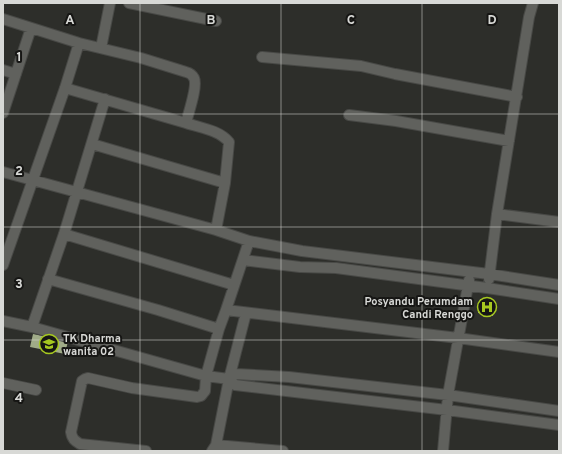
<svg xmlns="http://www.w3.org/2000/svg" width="562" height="454" font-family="Overpass,sans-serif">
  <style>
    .building { fill: #a0ab88 }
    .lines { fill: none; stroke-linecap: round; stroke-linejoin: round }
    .minor-casing { stroke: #484946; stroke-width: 12 }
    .minor { stroke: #60615d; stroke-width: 10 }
    .grid { fill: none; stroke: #d8d9d6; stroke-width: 1; stroke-opacity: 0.55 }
    .labels { text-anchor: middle; stroke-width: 4; stroke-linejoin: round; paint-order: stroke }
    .poi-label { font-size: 11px; font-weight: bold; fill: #d8d9d6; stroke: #161614; text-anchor: end }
    .grid-label { font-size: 13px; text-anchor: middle; font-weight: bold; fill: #d8d9d6; stroke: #161614; stroke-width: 4; stroke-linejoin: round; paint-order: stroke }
  </style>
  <rect width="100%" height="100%" fill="#2d2e2a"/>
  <!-- building -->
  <path class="building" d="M 480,299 L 496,302 L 493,316 L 478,313 Z
    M 33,334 L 68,341 L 65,354 L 30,347 Z"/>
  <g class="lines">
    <!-- minor casing -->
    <g class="minor-casing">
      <path id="minor" d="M 129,3 L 216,21
        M 3,19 L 79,43 L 141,58 L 186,72 C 190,73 192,74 194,78 C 198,86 188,114 186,123 L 65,88
        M 101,48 L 110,3
        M 262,57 L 361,66 L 395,74 L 517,97
        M 3,70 L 16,74
        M 3,113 L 31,28
        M 349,115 L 396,121 L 509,141
        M 186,123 C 201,128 219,130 229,142 L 225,183 L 216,230
        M 92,144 L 225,183
        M 3,172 L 216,230 L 249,241 L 302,251 L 489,274 L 559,285
        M 497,214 L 559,222
        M 64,234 L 234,285
        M 243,260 L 300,267 L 336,268 L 487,288 L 559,299
        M 3,265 L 65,88 L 79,43
        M 48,279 L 158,310 L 219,329
        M 489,279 L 497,214 L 529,17 L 533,3
        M 226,310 L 458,338 L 559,352
        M 3,321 L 32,327 L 206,376 L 219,329 L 226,310 L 249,241
        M 32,327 L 64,234 L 105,99
        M 229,379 L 236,374 L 289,377 L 448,395 L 559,411
        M 3,383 L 36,390
        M 216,445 L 283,451
        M 146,451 L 80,444 C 75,441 72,439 71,432 L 82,381 L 85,379 L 88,378 L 132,388 L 197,397 L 201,396 L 205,391 L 206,376 L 229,379 L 235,385 L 447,410 L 559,425
        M 212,451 L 216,445 L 229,379 L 246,313
        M 443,451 L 448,395 L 469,280"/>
    </g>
    <!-- minor -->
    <use href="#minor" class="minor"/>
  </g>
  <!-- grid -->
  <path class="grid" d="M 140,3 L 140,451M 281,3 L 281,451M 422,3 L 422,451M 3,114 L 559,114M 3,227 L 559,227M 3,340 L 559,340"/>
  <!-- icons -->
  <defs>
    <g id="hospital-ring" transform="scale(1)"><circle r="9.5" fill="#161614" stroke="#a6c820" stroke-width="1.5"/><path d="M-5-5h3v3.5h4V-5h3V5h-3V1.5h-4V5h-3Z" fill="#a6c820"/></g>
    <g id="school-ring" transform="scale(1)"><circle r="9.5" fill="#161614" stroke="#a6c820" stroke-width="1.5"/><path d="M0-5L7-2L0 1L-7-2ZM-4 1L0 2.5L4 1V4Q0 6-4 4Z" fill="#a6c820"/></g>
  </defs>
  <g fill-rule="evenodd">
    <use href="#hospital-ring" x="487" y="307"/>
    <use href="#school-ring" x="49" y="344"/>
  </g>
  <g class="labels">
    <!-- poi labels -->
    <g class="poi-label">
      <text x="473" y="305">Posyandu Perumdam<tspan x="473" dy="13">Candi Renggo</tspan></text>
      <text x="63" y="342" text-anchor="start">TK Dharma<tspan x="63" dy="13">wanita 02</tspan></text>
    </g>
  </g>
  <g class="grid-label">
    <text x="70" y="24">A</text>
    <text x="211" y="24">B</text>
    <text x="351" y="24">C</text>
    <text x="492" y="24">D</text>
    <text x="19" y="61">1</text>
    <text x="19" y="175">2</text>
    <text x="19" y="288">3</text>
    <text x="19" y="402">4</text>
  </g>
  <!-- border -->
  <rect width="562" height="454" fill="none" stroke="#d8d9d6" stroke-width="8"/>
</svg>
